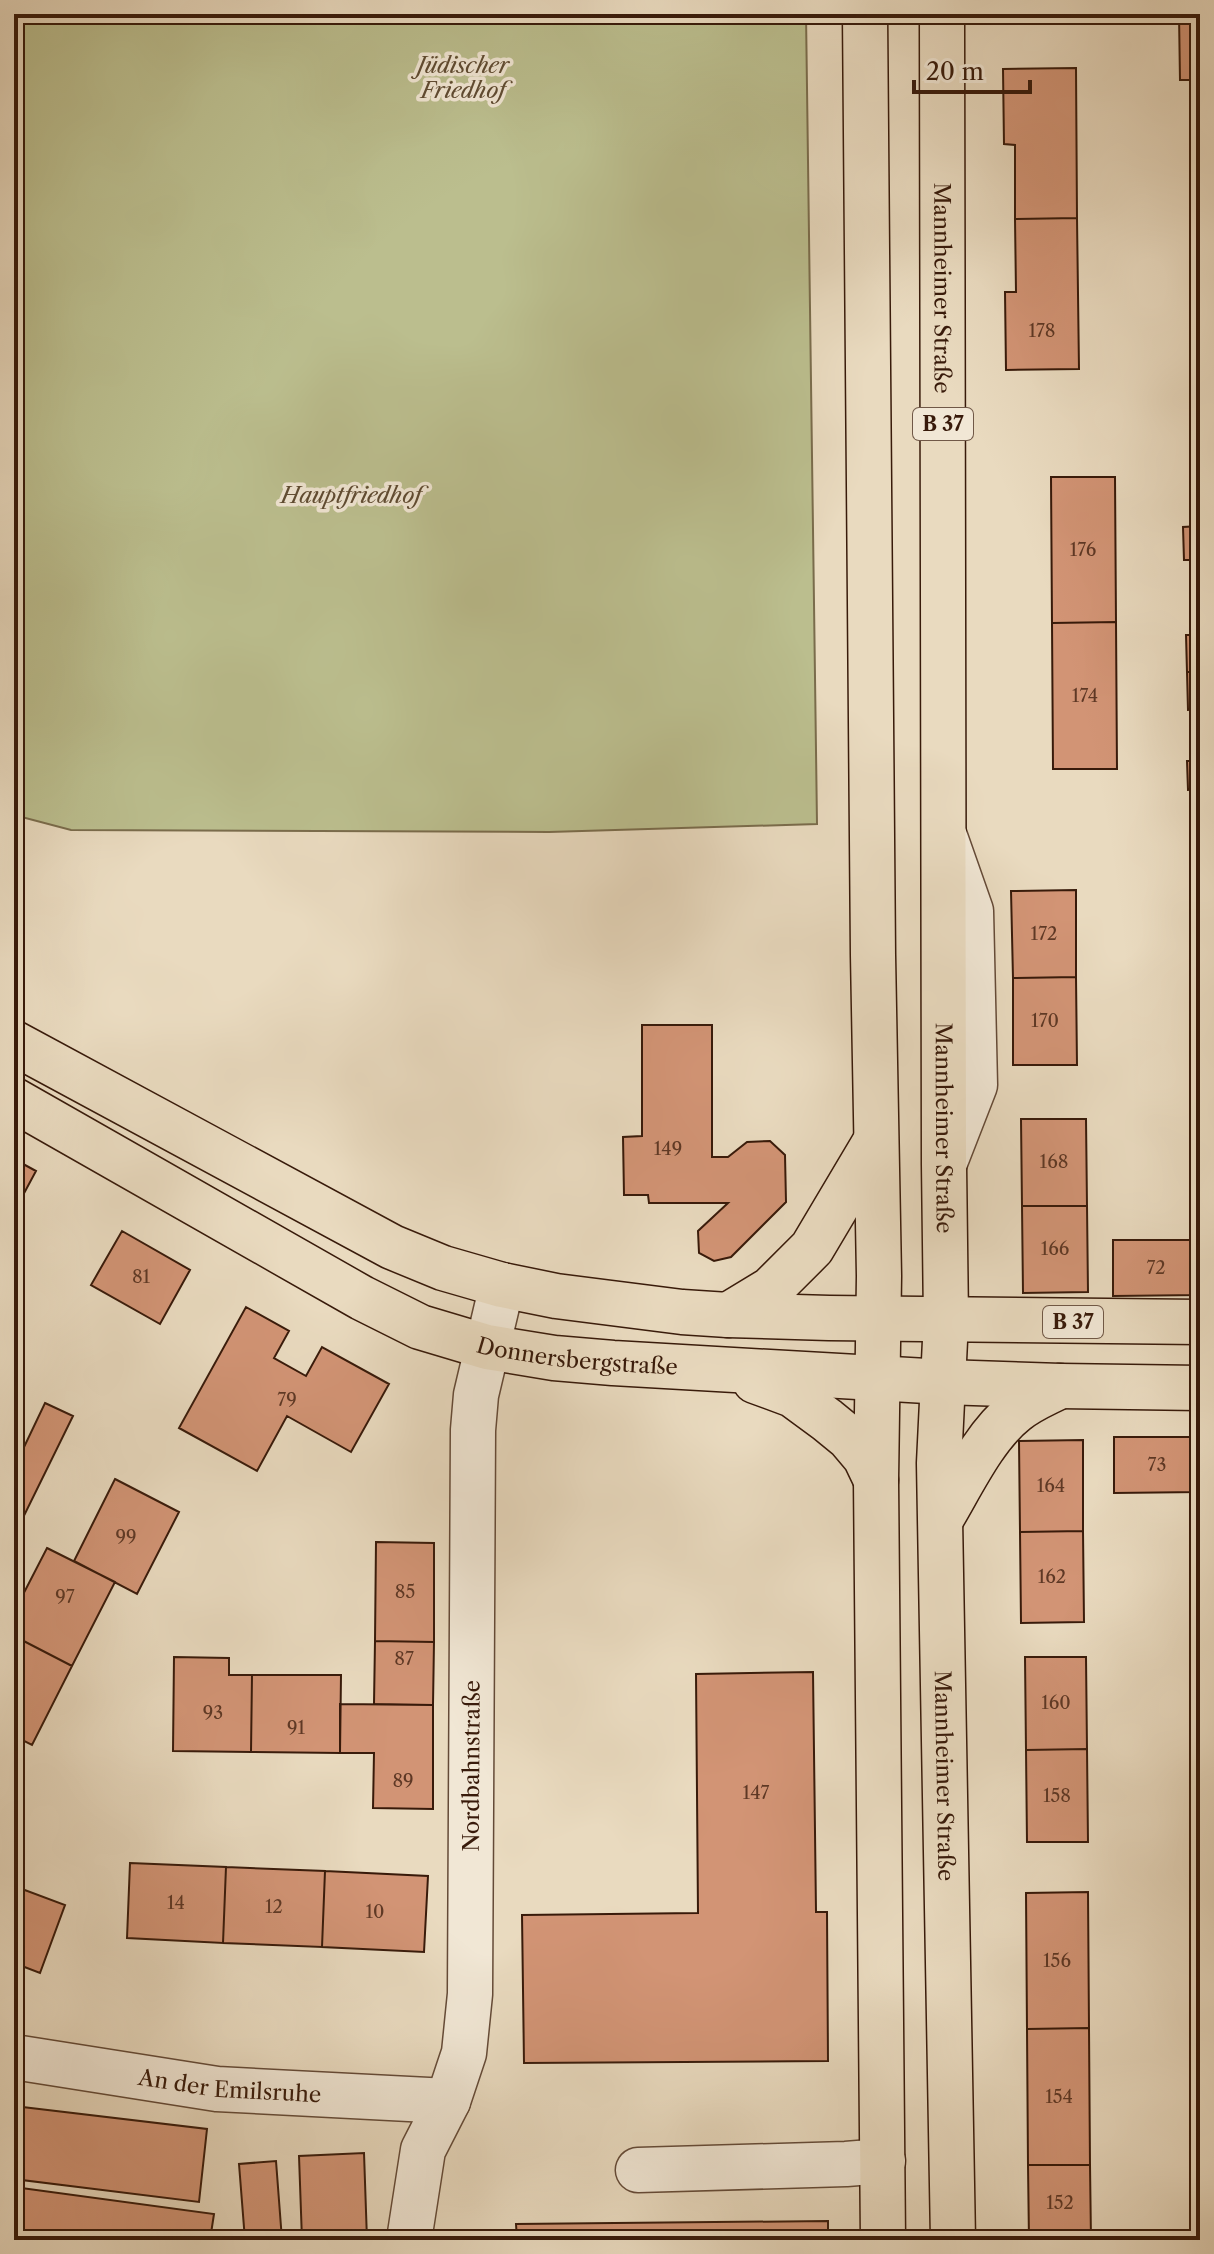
<svg xmlns="http://www.w3.org/2000/svg" width="1214" height="2254" font-family="'Libre Caslon Text',serif">
  <style>
    .green { fill: #bbbe8e; stroke: #7a6c4c; stroke-width: 2 }
    .building { fill: #d29475; stroke: #381a0a; stroke-width: 2 }
    .lines { fill: none; stroke-linecap: round; stroke-linejoin: round }
    .minor-casing { stroke: #644a37; stroke-width: 47 }
    .major-casing { stroke: #381a0a; stroke-width: 47 }
    .minor { stroke: #f1e7d5; stroke-width: 44 }
    .major { stroke: #e9dabf; stroke-width: 44 }
    .labels { text-anchor: middle; stroke-width: 7; stroke-linejoin: round; paint-order: stroke }
    .number-label { font-size: 18px; fill: #5e3825 }
    .shield { fill: #f1e7d5; stroke: #705847; stroke-width: 2 }
    .shield-label { font-size: 20px; font-weight: bold; fill: #381a0a }
    .park-label { font-size: 22px; font-style: italic; fill: #5f4b32; stroke: #f1e7d5 }
    .street-label { font-size: 22px; fill: #381a0a; stroke: #f1e7d5 }
  </style>
  <rect width="100%" height="100%" fill="#e9dabf"/>
  <filter id="stains"><feTurbulence type="fractalNoise" baseFrequency=".0025" numOctaves="4"/><feColorMatrix values="0 0 0 0 .2 0 0 0 0 .09 0 0 0 0 .02 0 0 0 .5 -.17"/></filter>
  <radialGradient id="worn" r=".72"><stop offset=".6" stop-color="#630" stop-opacity="0"/><stop offset="1" stop-color="#630" stop-opacity=".3"/></radialGradient>
  <!-- green -->
  <path class="green" d="M 14,14 L 806,14 L 817,824 L 549,832 L 71,830 L 14,815 Z"/>
  <!-- building -->
  <path class="building" d="M 1179,14 L 1198,14 L 1199,80 L 1180,80 Z
    M 1076,68 L 1077,218 L 1015,219 L 1015,145 L 1004,144 L 1003,69 Z
    M 1077,218 L 1079,369 L 1006,370 L 1005,292 L 1016,292 L 1015,219 Z
    M 1051,477 L 1115,477 L 1116,622 L 1052,623 Z
    M 1200,526 L 1200,560 L 1184,560 L 1183,527 Z
    M 1116,622 L 1117,769 L 1053,769 L 1052,623 Z
    M 1186,635 L 1200,635 L 1200,672 L 1187,672 Z
    M 1187,672 L 1200,672 L 1200,709 L 1188,710 Z
    M 1187,761 L 1200,761 L 1200,789 L 1188,790 Z
    M 1076,890 L 1076,977 L 1013,978 L 1011,891 Z
    M 1076,977 L 1077,1065 L 1013,1065 L 1013,978 Z
    M 642,1025 L 712,1025 L 712,1157 L 728,1157 L 747,1142 L 770,1141 L 785,1155 L 786,1202 L 731,1257 L 714,1261 L 699,1253 L 698,1231 L 728,1203 L 649,1203 L 648,1195 L 624,1195 L 623,1137 L 642,1136 Z
    M 1021,1119 L 1086,1119 L 1087,1206 L 1022,1206 Z
    M 14,1159 L 36,1171 L 14,1212 Z
    M 1022,1206 L 1087,1206 L 1088,1292 L 1023,1293 Z
    M 122,1231 L 190,1270 L 160,1324 L 91,1285 Z
    M 1113,1240 L 1200,1240 L 1200,1295 L 1113,1296 Z
    M 246,1307 L 289,1331 L 274,1358 L 306,1376 L 322,1347 L 389,1384 L 351,1452 L 287,1416 L 257,1471 L 179,1428 Z
    M 45,1403 L 73,1416 L 14,1536 L 14,1468 Z
    M 1114,1437 L 1200,1437 L 1200,1492 L 1114,1493 Z
    M 1083,1440 L 1083,1531 L 1020,1532 L 1019,1441 Z
    M 115,1479 L 179,1512 L 137,1594 L 74,1561 Z
    M 1083,1531 L 1084,1622 L 1021,1623 L 1020,1532 Z
    M 376,1542 L 434,1543 L 434,1642 L 375,1641 Z
    M 47,1548 L 115,1582 L 72,1666 L 14,1636 L 14,1612 Z
    M 14,1636 L 72,1666 L 32,1745 L 14,1736 Z
    M 375,1641 L 434,1642 L 433,1705 L 374,1704 Z
    M 174,1657 L 229,1658 L 229,1675 L 252,1675 L 251,1752 L 173,1751 Z
    M 1025,1657 L 1086,1657 L 1087,1749 L 1026,1750 Z
    M 813,1672 L 816,1912 L 827,1912 L 828,2061 L 524,2063 L 522,1915 L 698,1913 L 696,1674 Z
    M 252,1675 L 341,1675 L 340,1753 L 251,1752 Z
    M 340,1704 L 433,1705 L 433,1809 L 373,1808 L 374,1753 L 340,1753 Z
    M 1087,1749 L 1088,1842 L 1027,1842 L 1026,1750 Z
    M 130,1863 L 226,1867 L 223,1943 L 127,1938 Z
    M 226,1867 L 325,1871 L 322,1947 L 223,1943 Z
    M 325,1871 L 428,1876 L 424,1952 L 322,1947 Z
    M 14,1886 L 65,1905 L 40,1973 L 14,1963 Z
    M 1088,1892 L 1089,2028 L 1027,2029 L 1026,1893 Z
    M 1089,2028 L 1090,2165 L 1028,2165 L 1027,2029 Z
    M 14,2106 L 207,2129 L 199,2202 L 14,2179 Z
    M 364,2153 L 367,2240 L 302,2240 L 299,2156 Z
    M 276,2161 L 282,2240 L 245,2240 L 239,2164 Z
    M 1028,2165 L 1090,2165 L 1091,2240 L 1029,2240 Z
    M 14,2187 L 214,2214 L 210,2240 L 14,2240 Z
    M 828,2221 L 828,2240 L 517,2240 L 516,2224 Z"/>
  <g class="lines">
    <!-- minor casing -->
    <g class="minor-casing">
      <g id="minor">
        <path d="M 945,1162 L 975,1085 L 971,911 L 945,837"/>
        <path id="s1" d="M 14,2057 L 217,2089 L 448,2101"/>
        <path d="M 638,2170 L 846,2164 L 883,2161"/>
        <path id="s2" d="M 409,2240 L 423,2150 L 448,2101 L 464,2053 L 470,1994 L 473,1430 L 476,1395 L 502,1285"/>
      </g>
    </g>
    <!-- major casing -->
    <g class="major-casing">
      <g id="major">
        <path d="M 865,14 L 873,955 L 879,1276 L 876,1480 L 883,2240"/>
        <path id="s3" d="M 942,14 L 944,1165 L 946,1320 L 939,1463 L 953,2240"/>
        <path d="M 14,1043 L 392,1247 L 443,1268 L 502,1285 L 556,1296 L 682,1312 L 728,1315 L 829,1318 L 1200,1322"/>
        <path id="s4" d="M 14,1100 L 362,1298 L 420,1327 L 487,1347 L 554,1358 L 613,1363 L 944,1382 L 1060,1386 L 1200,1388"/>
        <path d="M 728,1315 L 771,1289 L 812,1248 L 875,1142"/>
        <path d="M 755,1381 L 793,1395 L 827,1420 L 849,1438 L 865,1457 L 876,1480"/>
        <path d="M 941,1519 C 962,1484 984,1436 1016,1411 C 1029,1400 1045,1394 1060,1386"/>
      </g>
    </g>
    <!-- minor -->
    <use href="#minor" class="minor"/>
    <!-- major -->
    <use href="#major" class="major"/>
  </g>
  <g class="labels">
    <!-- number labels -->
    <g class="number-label">
      <text x="1042" y="337">178</text>
      <text x="1083" y="556">176</text>
      <text x="1085" y="702">174</text>
      <text x="1044" y="940">172</text>
      <text x="1045" y="1027">170</text>
      <text x="668" y="1155">149</text>
      <text x="1054" y="1168">168</text>
      <text x="1055" y="1255">166</text>
      <text x="1156" y="1274">72</text>
      <text x="141" y="1283">81</text>
      <text x="287" y="1406">79</text>
      <text x="1157" y="1471">73</text>
      <text x="1051" y="1492">164</text>
      <text x="126" y="1543">99</text>
      <text x="1052" y="1583">162</text>
      <text x="405" y="1598">85</text>
      <text x="65" y="1603">97</text>
      <text x="404" y="1665">87</text>
      <text x="1056" y="1709">160</text>
      <text x="213" y="1719">93</text>
      <text x="296" y="1734">91</text>
      <text x="403" y="1787">89</text>
      <text x="756" y="1799">147</text>
      <text x="1057" y="1802">158</text>
      <text x="176" y="1909">14</text>
      <text x="274" y="1913">12</text>
      <text x="375" y="1918">10</text>
      <text x="1057" y="1967">156</text>
      <text x="1059" y="2103">154</text>
      <text x="1060" y="2209">152</text>
    </g>
    <!-- shield labels -->
    <g class="shield">
      <rect x="913" y="408" width="60" height="32" rx="6"/>
      <rect x="1043" y="1306" width="60" height="32" rx="6"/>
    </g>
    <g class="shield-label">
      <text x="943" y="431">B 37</text>
      <text x="1073" y="1329">B 37</text>
    </g>
    <!-- park labels -->
    <g class="park-label">
      <text x="463" y="73">Jüdischer<tspan x="463" dy="25">Friedhof</tspan></text>
      <text x="351" y="503">Hauptfriedhof</text>
    </g>
    <!-- street labels -->
    <g class="street-label">
      <text dy="8" stroke="none"><textPath href="#s3" startOffset="274">Mannheimer Straße</textPath></text>
      <text dy="8" stroke="none"><textPath href="#s3" startOffset="1114">Mannheimer Straße</textPath></text>
      <text dy="8" stroke="none"><textPath href="#s4" startOffset="626">Donnersbergstraße</textPath></text>
      <text dy="8" stroke="none"><textPath href="#s2" startOffset="484">Nordbahnstraße</textPath></text>
      <text dy="8" stroke="none"><textPath href="#s3" startOffset="1762">Mannheimer Straße</textPath></text>
      <text dy="8" stroke="none"><textPath href="#s1" startOffset="218">An der Emilsruhe</textPath></text>
    </g>
  </g>
  <!-- margin -->
  <rect width="1214" height="2254" fill="none" stroke="#e9dabf" stroke-width="48"/>
  <rect x="16" y="16" width="1182" height="2222" fill="none" stroke="#381a0a" stroke-width="4"/>
  <rect x="24" y="24" width="1166" height="2206" fill="none" stroke="#381a0a" stroke-width="2"/>
  <!-- scale -->
  <path d="M914 80v12h116v-12" fill="none" stroke="#381a0a" stroke-width="4"/>
  <text x="926" y="80" font-size="24" fill="#381a0a" stroke="#f1e7d5" stroke-width="6" paint-order="stroke">20 m</text>
  <rect width="100%" height="100%" filter="url(#stains)"/>
  <rect width="100%" height="100%" fill="url(#worn)"/>
</svg>
